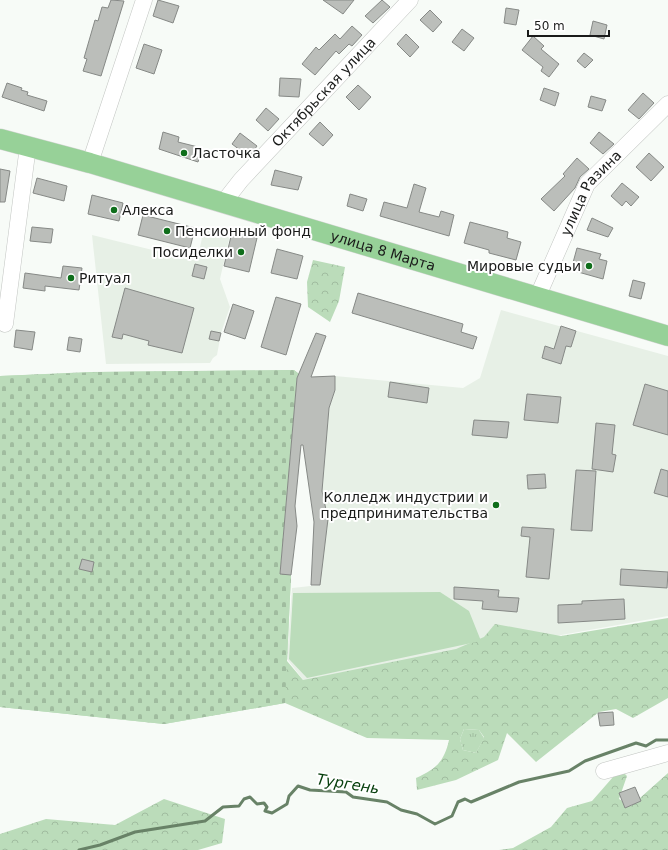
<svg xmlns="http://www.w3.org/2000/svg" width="668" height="850" font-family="'DejaVu Sans',sans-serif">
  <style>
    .built { fill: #e7f0e6 }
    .grass { fill: url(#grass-tufts) }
    .forest { fill: url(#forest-crowns); fill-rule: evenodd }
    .cemetery { fill: url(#cemetery-stones) }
    .garden { fill: #bbdcba }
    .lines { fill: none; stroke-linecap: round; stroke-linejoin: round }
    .stream { stroke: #688267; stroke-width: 3 }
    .building { fill: #bbbeba; stroke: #868986 }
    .minor-casing { stroke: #c2c5c2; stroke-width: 17 }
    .major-casing { stroke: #d6d6d6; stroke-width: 21 }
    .minor { stroke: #fff; stroke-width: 16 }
    .major { stroke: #97d198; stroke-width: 20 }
    .poi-dot { fill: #0f6e1b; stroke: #fff; stroke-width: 1.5 }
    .labels { text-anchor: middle; stroke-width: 4; stroke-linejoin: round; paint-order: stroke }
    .street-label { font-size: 14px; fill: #1a1b1a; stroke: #fff }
    .poi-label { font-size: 14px; fill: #1a1b1a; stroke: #fff; text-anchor: start }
    .water-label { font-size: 15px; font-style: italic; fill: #08400e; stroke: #fff }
  </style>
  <defs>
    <pattern id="grass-tufts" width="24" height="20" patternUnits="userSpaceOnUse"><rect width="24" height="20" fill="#bbdcba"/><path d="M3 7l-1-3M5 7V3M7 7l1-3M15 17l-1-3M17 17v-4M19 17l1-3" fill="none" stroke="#a0bc9f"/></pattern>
    <pattern id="forest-crowns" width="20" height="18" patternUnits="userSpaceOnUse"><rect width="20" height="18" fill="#bbdcba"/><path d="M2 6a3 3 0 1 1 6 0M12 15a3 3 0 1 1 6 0" fill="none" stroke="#a0bc9f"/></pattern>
    <pattern id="cemetery-stones" width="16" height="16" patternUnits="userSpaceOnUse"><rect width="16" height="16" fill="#bbdcba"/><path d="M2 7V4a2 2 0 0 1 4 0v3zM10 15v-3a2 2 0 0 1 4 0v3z" fill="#a0bc9f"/></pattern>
  </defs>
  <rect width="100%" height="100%" fill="#f7fbf7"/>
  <!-- built -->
  <path class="built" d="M 204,229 L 230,235 L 220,279 L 230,307 L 221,333 L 217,355 L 213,358 L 210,363 L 106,364 L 92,235 L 197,261 Z
    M 501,310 L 668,356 L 668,616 L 304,681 L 287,659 L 292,588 L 320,585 L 322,491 L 329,408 L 335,391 L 335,376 L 463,388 L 480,378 Z"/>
  <!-- grass -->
  <path class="grass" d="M 464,729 L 479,730 L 484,738 L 476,753 L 463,750 L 460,739 Z"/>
  <!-- forest -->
  <path class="forest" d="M 313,260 L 345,267 L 339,301 L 330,322 L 308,307 L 307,282 Z
    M 294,370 L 299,374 L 297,378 L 280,573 L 291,575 L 287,661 L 303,680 L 456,649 L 484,637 L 495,624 L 561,636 L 668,618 L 668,698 L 633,718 L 616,709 L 599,712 L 536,762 L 507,733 L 498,760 L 456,780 L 417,790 L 416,778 C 436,769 444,762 449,740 L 367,738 L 285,703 L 164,724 L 0,707 L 0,376 L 90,372 ZM 464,729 L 479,730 L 484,737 L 476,753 L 463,750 L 460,739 Z
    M 620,769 L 627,776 L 619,799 L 631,806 L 668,773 L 668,850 L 499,850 L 513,848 L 551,827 L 567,808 L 592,801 Z
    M 164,799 L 225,819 L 222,843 L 198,850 L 0,850 L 0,834 L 46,819 L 115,825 Z"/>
  <!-- cemetery -->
  <path class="cemetery" d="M 294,370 L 299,374 L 297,378 L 280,573 L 291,575 L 285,703 L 164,724 L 0,707 L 0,376 L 101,372 Z"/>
  <!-- garden -->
  <path class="garden" d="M 440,592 L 469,611 L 481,641 L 307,678 L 289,659 L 293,593 Z"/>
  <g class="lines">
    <!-- stream -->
    <path class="stream" d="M 79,850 L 100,845 L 135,832 L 205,821 L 223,807 L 239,806 L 244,799 L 250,797 L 257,804 L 264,803 L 267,807 L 265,811 L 272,813 L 287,804 L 289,796 L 298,786 L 310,790 L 346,792 L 353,797 L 387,802 L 401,810 L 417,814 L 435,824 L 452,816 L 458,802 L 465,799 L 471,802 L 519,782 L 569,771 L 585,761 L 636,743 L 646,746 L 656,740 L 668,740"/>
  </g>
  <!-- building -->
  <path class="building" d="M 111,0 L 124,1 L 101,76 L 83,71 L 87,59 L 84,58 L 95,20 L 98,21 L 102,7 L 108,8 Z
    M 158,0 L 179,6 L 173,23 L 153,16 Z
    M 323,0 L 354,0 L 343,14 Z
    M 382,0 L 390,7 L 373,23 L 365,16 Z
    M 506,8 L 519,10 L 516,25 L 504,23 Z
    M 430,10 L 442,22 L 433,32 L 420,20 Z
    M 593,21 L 607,25 L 604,39 L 590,35 Z
    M 352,26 L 362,35 L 352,46 L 349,44 L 339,54 L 336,51 L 315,75 L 302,64 L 316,47 L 319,50 L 335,34 L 340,39 Z
    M 462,29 L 474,38 L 464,51 L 452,42 Z
    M 406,34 L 419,47 L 410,57 L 397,44 Z
    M 533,36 L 544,46 L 541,49 L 559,64 L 549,77 L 541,71 L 543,67 L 522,50 Z
    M 144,44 L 162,50 L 154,74 L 136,68 Z
    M 584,53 L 593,60 L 585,68 L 577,61 Z
    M 280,78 L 301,79 L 299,97 L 279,96 Z
    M 7,83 L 22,88 L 21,90 L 28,92 L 27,95 L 47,101 L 44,111 L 2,97 Z
    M 358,85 L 371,97 L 359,110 L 346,97 Z
    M 544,88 L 559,93 L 555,106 L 540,100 Z
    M 643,93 L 654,103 L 639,119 L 628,110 Z
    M 591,96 L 606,100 L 602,111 L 588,107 Z
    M 266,108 L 279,119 L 268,131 L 256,120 Z
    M 320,122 L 333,135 L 323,146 L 309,134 Z
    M 163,132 L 179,137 L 178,142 L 202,148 L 198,162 L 159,149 Z
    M 599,132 L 614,144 L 603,154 L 590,143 Z
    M 240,133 L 257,146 L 249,157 L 232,144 Z
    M 649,153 L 664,167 L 651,181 L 636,167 Z
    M 577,158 L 589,169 L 580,177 L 575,188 L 554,211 L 541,199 L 565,176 L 563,174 Z
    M 0,169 L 10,171 L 5,202 L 0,202 Z
    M 275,170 L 302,177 L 298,190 L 271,185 Z
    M 37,178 L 67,186 L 64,201 L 33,193 Z
    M 622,183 L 639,197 L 631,206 L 626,201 L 622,206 L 611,196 Z
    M 414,184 L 426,188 L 419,212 L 439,217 L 441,211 L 454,215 L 449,236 L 380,216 L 384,202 L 407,208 Z
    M 350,194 L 367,199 L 363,211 L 347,206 Z
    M 92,195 L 123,203 L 119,221 L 88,214 Z
    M 143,215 L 195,228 L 190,248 L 138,235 Z
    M 592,218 L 613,228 L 608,237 L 587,230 Z
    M 470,222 L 508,232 L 507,238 L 521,242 L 516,260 L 489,253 L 489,250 L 464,243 Z
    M 32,227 L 53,229 L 51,243 L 30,241 Z
    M 232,232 L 257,238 L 249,272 L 224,266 Z
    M 577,248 L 601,254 L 599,259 L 607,261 L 603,279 L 571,270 Z
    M 277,249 L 303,256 L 297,279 L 271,273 Z
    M 195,264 L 207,267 L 204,279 L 192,276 Z
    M 63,266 L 82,268 L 79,290 L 45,286 L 45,291 L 23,288 L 25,273 L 61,278 Z
    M 633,280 L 645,283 L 641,299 L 629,296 Z
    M 125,288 L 194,308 L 182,353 L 148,345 L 149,341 L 123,334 L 122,339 L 112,337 Z
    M 358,293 L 463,324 L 461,332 L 477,337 L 473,349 L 352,313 Z
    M 276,297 L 301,304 L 286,355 L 261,347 Z
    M 233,304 L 254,311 L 245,339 L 224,332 Z
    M 561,326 L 576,331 L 571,347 L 566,346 L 561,364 L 542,358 L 545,346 L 554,349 Z
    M 16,330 L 35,332 L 32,350 L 14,347 Z
    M 211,331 L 221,333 L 219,341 L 209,339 Z
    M 316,333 L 326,336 L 311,377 L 335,376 L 335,390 L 329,408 L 322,491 L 328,519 L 320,585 L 311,585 L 314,522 L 303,445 L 301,445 L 295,506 L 297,526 L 291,575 L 280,574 L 297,378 Z
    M 69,337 L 82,339 L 80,352 L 67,350 Z
    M 390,382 L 429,388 L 427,403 L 388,397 Z
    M 645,384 L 668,391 L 668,435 L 633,425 Z
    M 527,394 L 561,397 L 558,423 L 524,420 Z
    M 474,420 L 509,422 L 507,438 L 472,435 Z
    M 596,423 L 615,425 L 612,454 L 616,455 L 613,472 L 592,469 Z
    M 661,469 L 668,471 L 668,497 L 654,493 Z
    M 576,470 L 596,471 L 592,531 L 571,530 Z
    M 545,474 L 546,488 L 528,489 L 527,475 Z
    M 522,527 L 554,529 L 549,579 L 526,577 L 530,537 L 521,536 Z
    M 82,559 L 94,562 L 92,572 L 79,569 Z
    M 621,569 L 668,572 L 667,588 L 620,585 Z
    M 454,587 L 499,590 L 498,597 L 519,598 L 517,612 L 482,609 L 483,601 L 454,599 Z
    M 624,599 L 625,619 L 558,623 L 558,605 L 582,604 L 582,601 Z
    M 613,712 L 614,725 L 600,726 L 598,713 Z
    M 635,787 L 641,801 L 625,808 L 619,793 Z"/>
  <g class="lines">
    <!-- minor casing -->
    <g class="minor-casing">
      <g id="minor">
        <path d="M 90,163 L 144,0"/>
        <path id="s1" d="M 223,203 L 241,180 L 410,0"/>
        <path id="s2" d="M 537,298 L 587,184 L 668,104"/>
        <path d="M 5,324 L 28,146"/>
        <path d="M 604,771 L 668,753"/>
      </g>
    </g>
    <!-- major casing -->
    <g class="major-casing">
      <g id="major">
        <path id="s3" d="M 0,139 L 90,163 L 668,336"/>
      </g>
    </g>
    <!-- minor -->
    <use href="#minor" class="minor"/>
    <!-- major -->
    <use href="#major" class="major"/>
  </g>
  <!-- markers -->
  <g class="poi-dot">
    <circle cx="184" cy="153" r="4"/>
    <circle cx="114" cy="210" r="4"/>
    <circle cx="167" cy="231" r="4"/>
    <circle cx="241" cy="252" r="4"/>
    <circle cx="589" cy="266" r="4"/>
    <circle cx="71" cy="278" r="4"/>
    <circle cx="496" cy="505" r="4"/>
  </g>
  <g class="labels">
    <!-- street labels -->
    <g class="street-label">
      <text dy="5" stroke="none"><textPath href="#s1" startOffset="150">Октябрьская улица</textPath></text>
      <text dy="5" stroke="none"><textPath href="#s2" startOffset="119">улица Разина</textPath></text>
      <text dy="5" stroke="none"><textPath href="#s3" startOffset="399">улица 8 Марта</textPath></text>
    </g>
    <!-- poi labels -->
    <g class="poi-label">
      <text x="192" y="158">Ласточка</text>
      <text x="122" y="215">Алекса</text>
      <text x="175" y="236">Пенсионный фонд</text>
      <text x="233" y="257" text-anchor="end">Посиделки</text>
      <text x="581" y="271" text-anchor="end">Мировые судьи</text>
      <text x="79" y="283">Ритуал</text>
      <text x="488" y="502" text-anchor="end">Колледж индустрии и<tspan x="488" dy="16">предпринимательства</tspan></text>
    </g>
    <!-- water labels -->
    <g class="water-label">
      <text transform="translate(348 784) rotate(9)" y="5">Тургень</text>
    </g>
  </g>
  <!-- scale -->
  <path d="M528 30v6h81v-6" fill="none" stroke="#1a1b1a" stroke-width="2"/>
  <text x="534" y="30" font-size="12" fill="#1a1b1a" stroke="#ffffff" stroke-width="3" paint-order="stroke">50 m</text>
</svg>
